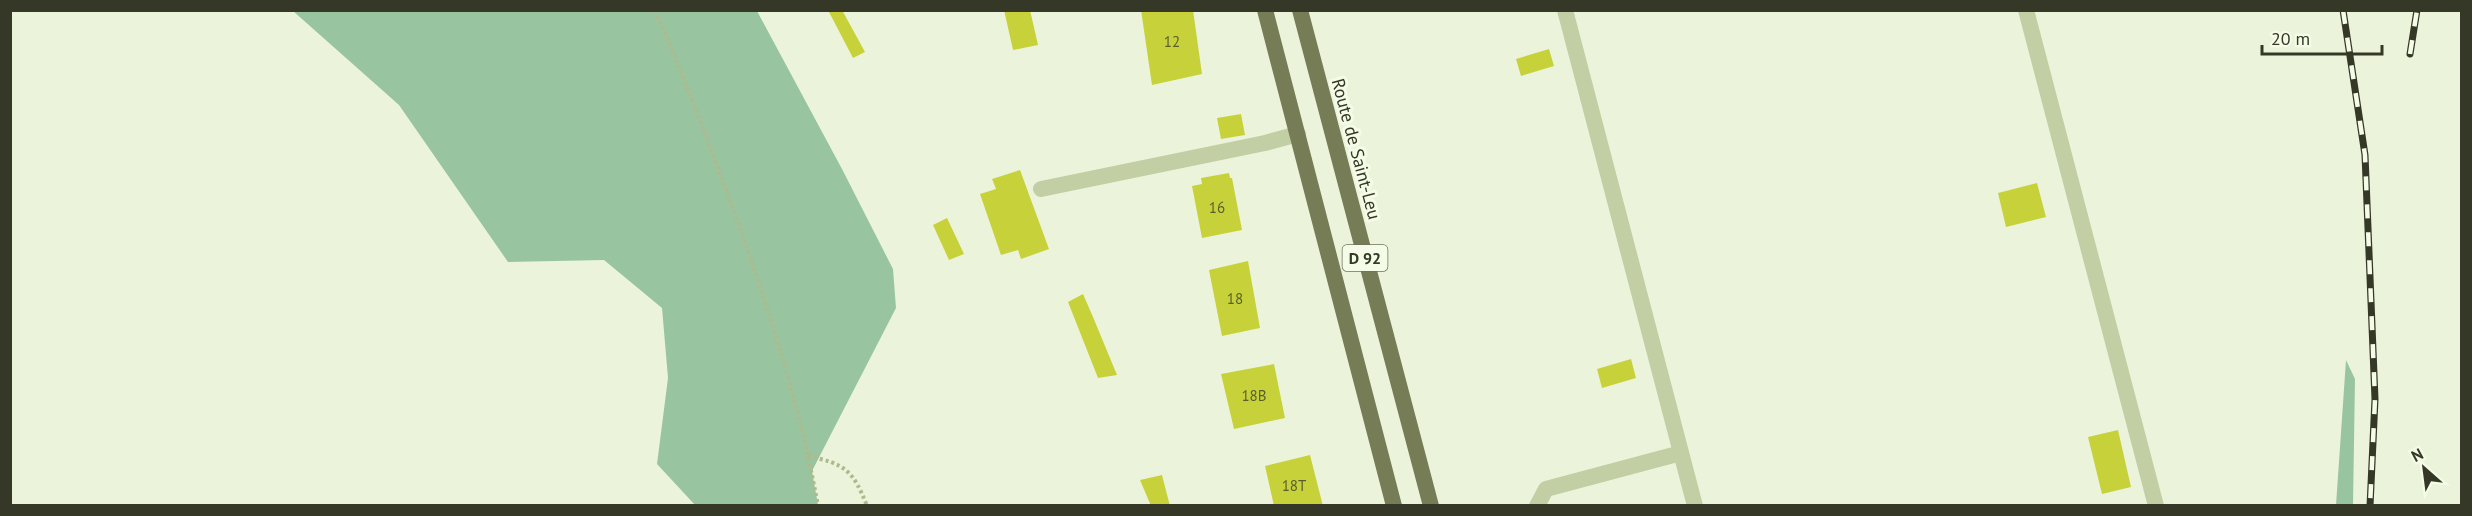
<svg xmlns="http://www.w3.org/2000/svg" width="2472" height="516" font-family="'PT Sans',sans-serif">
  <style>
    .green { fill: #98c5a0 }
    .building { fill: #c7d23a }
    .lines { fill: none; stroke-linecap: round; stroke-linejoin: round }
    .path { stroke: #aeba8e; stroke-width: 4; stroke-dasharray: 3 3; stroke-linecap: butt }
    .service { stroke: #c2cea4; stroke-width: 16 }
    .primary { stroke: #767c56; stroke-width: 16 }
    .rail-casing { stroke: #363827; stroke-width: 7 }
    .rail { stroke: #f4fbe7; stroke-width: 4.5; stroke-dasharray: 14; stroke-linecap: butt }
    .labels { text-anchor: middle; stroke-width: 6; stroke-linejoin: round; paint-order: stroke }
    .number-label { font-size: 15px; fill: #5a5e2c }
    .shield { fill: #f4fbe7; stroke: #6f7261; stroke-width: 1.5 }
    .shield-label { font-size: 16px; font-weight: bold; fill: #363827 }
    .street-label { font-size: 18px; fill: #363827; stroke: #f4fbe7 }
  </style>
  <rect width="100%" height="100%" fill="#ebf4da"/>
  <!-- green -->
  <path class="green" d="M 293,11 L 757,11 L 842,169 L 893,269 L 896,308 L 812,471 L 818,505 L 695,505 L 657,464 L 668,378 L 662,308 L 604,260 L 508,262 L 399,105 Z
    M 2346,360 L 2355,379 L 2353,505 L 2336,505 Z"/>
  <!-- building -->
  <path class="building" d="M 831,10 L 842,10 L 865,52 L 853,58 L 829,12 Z
    M 1004,10 L 1030,10 L 1038,45 L 1013,50 Z
    M 1141,10 L 1193,10 L 1202,74 L 1152,85 Z
    M 1549,49 L 1554,66 L 1521,76 L 1516,59 Z
    M 1241,114 L 1245,135 L 1221,139 L 1217,118 Z
    M 1020,170 L 1049,249 L 1021,259 L 1018,250 L 1001,255 L 980,194 L 996,189 L 992,179 Z
    M 1229,173 L 1230,178 L 1232,178 L 1242,230 L 1202,238 L 1192,186 L 1202,184 L 1201,178 Z
    M 2037,183 L 2046,217 L 2006,227 L 1998,193 Z
    M 947,218 L 964,254 L 949,260 L 933,225 Z
    M 1248,261 L 1260,328 L 1222,336 L 1209,270 Z
    M 1083,294 L 1093,317 L 1117,375 L 1098,378 L 1068,302 Z
    M 1631,359 L 1636,378 L 1602,388 L 1597,369 Z
    M 1274,364 L 1285,418 L 1234,429 L 1221,374 Z
    M 2118,430 L 2131,487 L 2102,494 L 2088,437 Z
    M 1310,455 L 1323,506 L 1274,506 L 1265,466 Z
    M 1162,475 L 1170,506 L 1151,506 L 1140,480 Z"/>
  <g class="lines">
    <!-- path -->
    <path class="path" d="M 655,10 C 678,63 699,117 719,171 C 760,280 797,391 818,506
      M 808,456 C 845,464 853,470 867,506"/>
    <!-- service -->
    <path class="service" d="M 1565,10 L 1695,506
      M 2026,10 L 2156,506
      M 1041,189 L 1265,143 L 1298,134
      M 1537,506 L 1546,489 L 1681,453"/>
    <!-- primary -->
    <path class="primary" d="M 1265,10 L 1394,506
      M 1300,10 L 1431,506"/>
    <!-- rail casing -->
    <g class="rail-casing">
      <path id="rail" d="M 2343,10 L 2365,155 L 2375,399 L 2370,506
        M 2410,54 L 2417,10"/>
    </g>
    <!-- rail -->
    <use href="#rail" class="rail"/>
  </g>
  <g class="labels">
    <!-- number labels -->
    <g class="number-label">
      <text x="1172" y="47">12</text>
      <text x="1217" y="213">16</text>
      <text x="1235" y="304">18</text>
      <text x="1254" y="401">18B</text>
      <text x="1294" y="491">18T</text>
    </g>
    <!-- shield labels -->
    <rect class="shield" x="1342.5" y="245" width="45" height="26" rx="4.5"/>
    <g class="shield-label">
      <text x="1365" y="264">D 92</text>
    </g>
    <!-- street labels -->
    <g class="street-label">
      <text transform="translate(1356 149) rotate(75)" y="6">Route de Saint-Leu</text>
    </g>
  </g>
  <!-- border -->
  <rect width="2472" height="516" fill="none" stroke="#363827" stroke-width="24"/>
  <!-- north arrow -->
  <g transform="translate(2424 468) rotate(332)" stroke="#f4fbe7" stroke-width="4.5" paint-order="stroke">
  <path d="M0-4.5L10 22L0 15L-10 22Z" fill="#363827"/>
  <text y="-9" font-size="16" font-weight="bold" text-anchor="middle" fill="#363827">N</text>
  </g>
  <!-- scale -->
  <path d="M2262 45v9h120v-9" fill="none" stroke="#363827" stroke-width="3"/>
  <text x="2271" y="45" font-size="18" fill="#363827" stroke="#f4fbe7" stroke-width="4.5" paint-order="stroke">20 m</text>
</svg>
